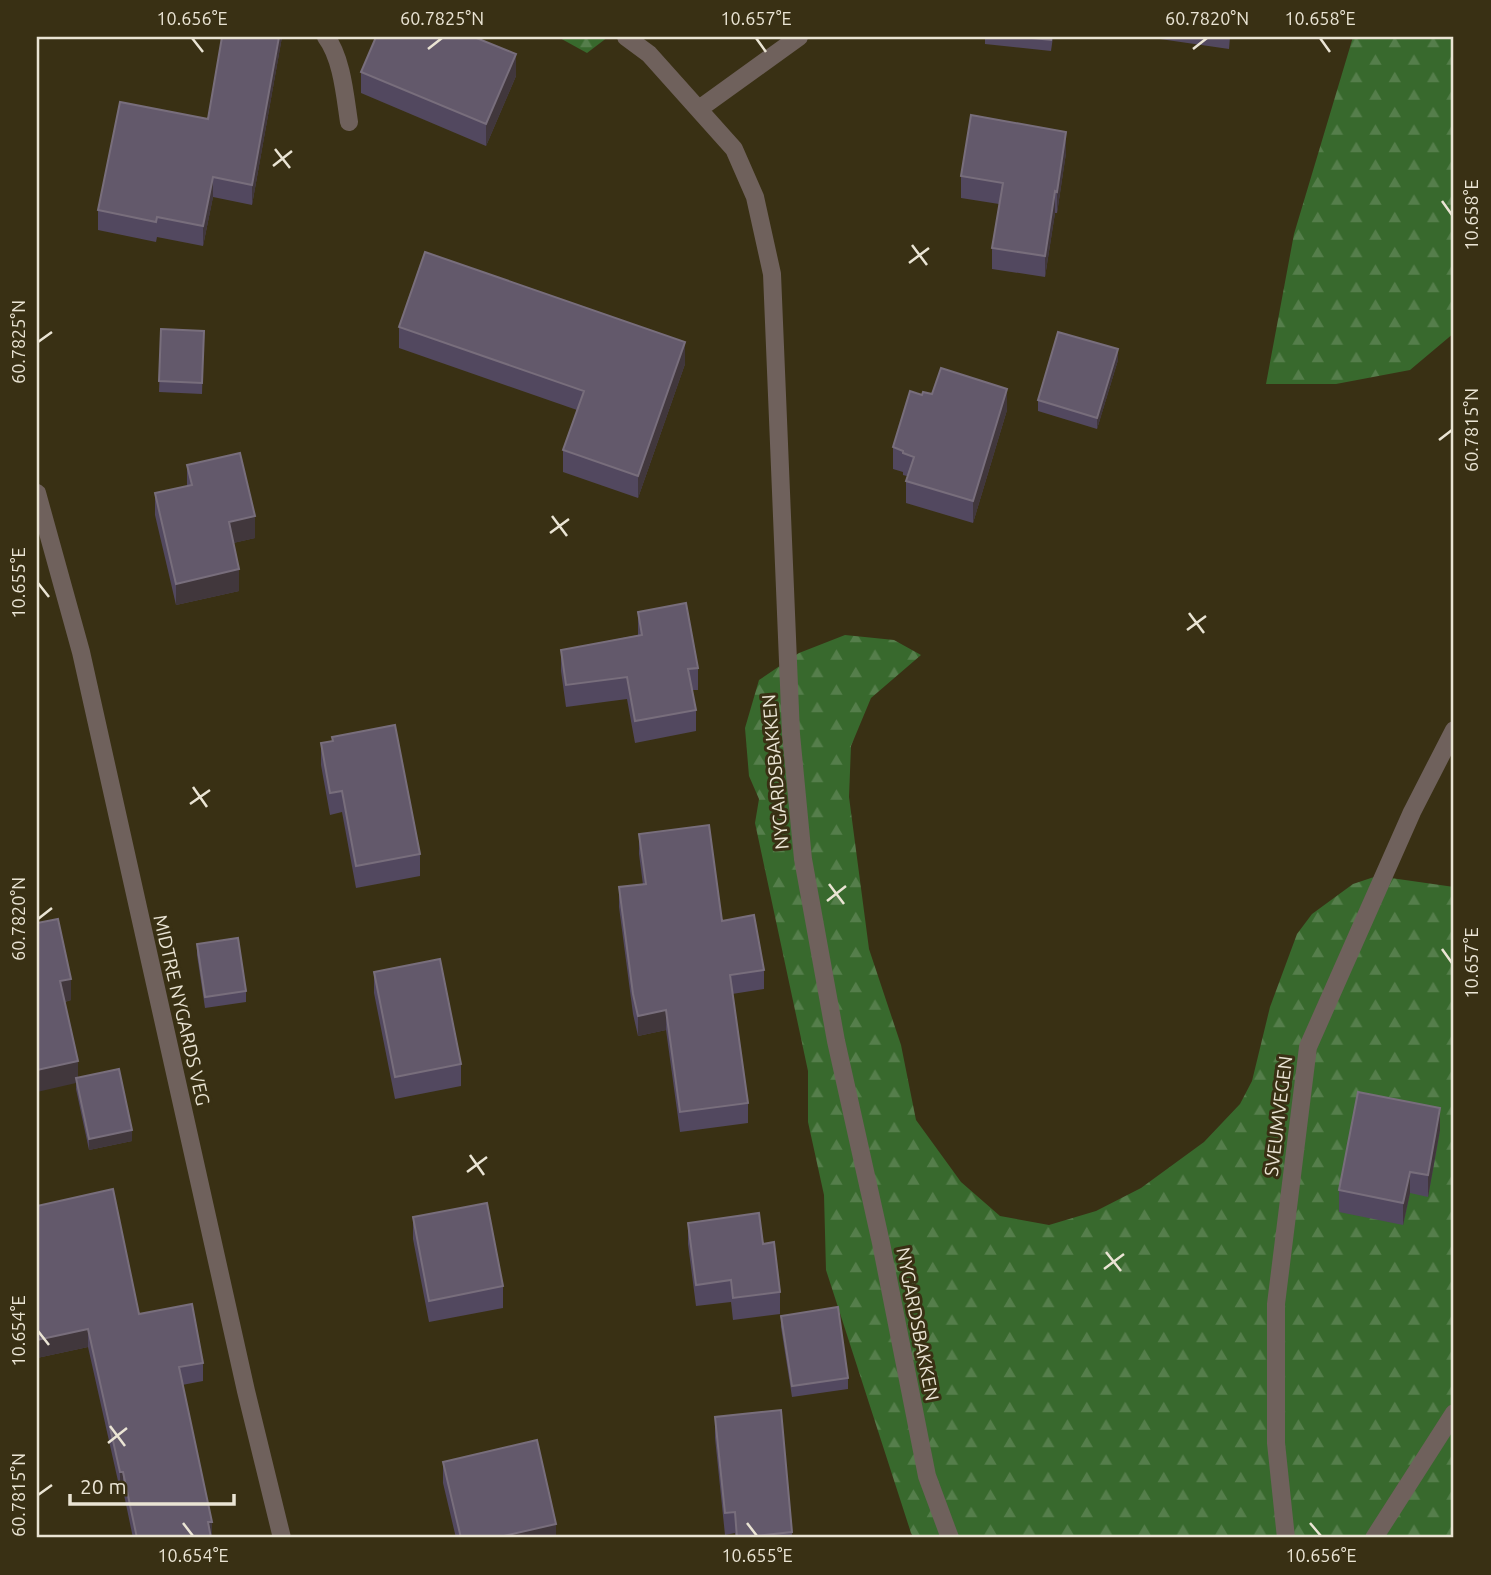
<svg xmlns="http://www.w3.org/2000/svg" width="1491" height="1575" font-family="Ubuntu,sans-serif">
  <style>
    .forest { fill: url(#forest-firs) }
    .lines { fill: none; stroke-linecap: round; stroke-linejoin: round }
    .minor { stroke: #6f615c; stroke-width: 18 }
    .wall { fill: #52485f }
    .shaded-wall { fill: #41373c }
    .building { fill: #63596b; stroke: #786e7c; stroke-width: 2 }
    .ticks { fill: none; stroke: #eae4d4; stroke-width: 2.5 }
    .labels { text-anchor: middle; stroke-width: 6; stroke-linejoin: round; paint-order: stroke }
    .street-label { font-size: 19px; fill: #eae4d4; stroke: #393014 }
    .neatline { fill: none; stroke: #eae4d4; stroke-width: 2.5 }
    .ticks-label { font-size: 18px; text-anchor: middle; fill: #eae4d4 }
  </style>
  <defs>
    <pattern id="forest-firs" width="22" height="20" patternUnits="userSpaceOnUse" patternTransform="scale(1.75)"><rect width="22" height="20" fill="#38692d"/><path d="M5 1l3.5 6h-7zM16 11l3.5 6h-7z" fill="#557e4b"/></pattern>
  </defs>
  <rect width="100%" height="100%" fill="#393014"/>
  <!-- forest -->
  <path class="forest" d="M 558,37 L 608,37 L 587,53 Z
    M 1353,37 L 1454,37 L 1454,333 L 1410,370 L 1336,384 L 1266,384 L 1294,234 Z
    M 845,635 L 894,640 L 921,655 L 871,698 L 851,746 L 849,797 L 869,949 L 901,1045 L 916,1120 L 961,1182 L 1000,1216 L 1049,1225 L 1096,1211 L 1141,1188 L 1204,1142 L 1240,1104 L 1252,1081 L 1270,1007 L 1297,934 L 1312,914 L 1353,884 L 1377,876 L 1454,887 L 1454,1538 L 914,1538 L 911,1533 L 826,1270 L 824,1195 L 808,1122 L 808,1071 L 755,823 L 759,799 L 749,776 L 745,728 L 759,680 L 799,653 Z"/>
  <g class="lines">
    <!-- minor -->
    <path class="minor" d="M 326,37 C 342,58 345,96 349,122
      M 626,37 L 649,54 L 734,149 L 755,197 L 772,274 L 791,734 L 803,859 L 836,1041 L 881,1243 L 927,1476 L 950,1538
      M 699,109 L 799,37
      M 37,493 L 81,652 L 246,1391 L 282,1538
      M 1286,1538 L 1276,1443 L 1276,1304 L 1308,1047 L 1412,812 L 1454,730
      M 1374,1538 L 1454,1413"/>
  </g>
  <!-- wall -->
  <path class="wall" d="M 222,37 L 282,37 L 252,205 L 213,197 L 203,246 L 157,237 L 156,242 L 98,230 L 98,210 L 208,119 Z
    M 985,37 L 1053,37 L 1051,51 L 985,44 Z
    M 1160,37 L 1230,37 L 1229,49 L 1160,39 Z
    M 361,72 L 516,76 L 486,146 L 361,93 Z
    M 1066,153 L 1057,213 L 1055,213 L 1045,277 L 992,269 L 992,248 L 999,204 L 961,198 L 961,176 Z
    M 399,327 L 685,364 L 638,498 L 563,472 L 563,450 L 577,410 L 399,348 Z
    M 161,329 L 204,331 L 202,394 L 159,392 Z
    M 1118,360 L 1097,429 L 1038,411 L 1038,400 Z
    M 932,394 L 1007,410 L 973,523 L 906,503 L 906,481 L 907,476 L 903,475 L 903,472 L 893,469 L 893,447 L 922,395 Z
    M 187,465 L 255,538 L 233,543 L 239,591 L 176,605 L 155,515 L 155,493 L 187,486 Z
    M 638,612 L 698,668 L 698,690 L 692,690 L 696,710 L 696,731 L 635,743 L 627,699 L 566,707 L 561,671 L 561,650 L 638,635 Z
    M 332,737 L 420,854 L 420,876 L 356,888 L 342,812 L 330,815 L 321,765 L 321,743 L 332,741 Z
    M 639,834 L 722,921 L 764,970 L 764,989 L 732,994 L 748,1103 L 748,1123 L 680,1132 L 666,1030 L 638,1036 L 633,1014 L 619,907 L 619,887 L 643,885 L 639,854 Z
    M 37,923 L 71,1000 L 65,1002 L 78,1078 L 132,1141 L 89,1150 L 76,1089 L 76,1083 Z
    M 197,944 L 246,991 L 246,1002 L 205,1008 L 197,955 Z
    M 374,972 L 461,1064 L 461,1086 L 395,1099 L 374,993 Z
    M 1440,1130 L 1428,1197 L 1410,1193 L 1403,1225 L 1339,1212 L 1339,1190 Z
    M 37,1206 L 139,1314 L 203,1363 L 203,1381 L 182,1385 L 212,1538 L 133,1538 L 123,1490 L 120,1490 L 88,1347 L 37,1358 Z
    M 413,1217 L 503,1286 L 503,1308 L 429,1322 L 413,1239 Z
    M 688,1223 L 763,1244 L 780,1292 L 780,1314 L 733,1320 L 731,1302 L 696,1306 L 688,1244 Z
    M 781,1316 L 848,1378 L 848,1389 L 792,1397 L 781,1327 Z
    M 715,1417 L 792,1532 L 792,1538 L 735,1538 L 735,1533 L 725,1535 L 715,1438 Z
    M 443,1462 L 556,1538 L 456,1538 L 443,1483 Z"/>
  <!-- shaded-wall -->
  <path class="shaded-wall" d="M 279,37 L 282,37 L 252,205 L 252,185 Z
    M 516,54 L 516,76 L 486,146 L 486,124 Z
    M 1066,132 L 1066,153 L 1057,213 L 1057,192 Z
    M 213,177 L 213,197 L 203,246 L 203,226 Z
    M 1055,191 L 1055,213 L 1045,277 L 1045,256 Z
    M 685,342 L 685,364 L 638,498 L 638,476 Z
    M 1118,349 L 1118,360 L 1097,429 L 1097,418 Z
    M 1007,389 L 1007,410 L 973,523 L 973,501 Z
    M 255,516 L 255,538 L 229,544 L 229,522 Z
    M 239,569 L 239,591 L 176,605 L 176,584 Z
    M 71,979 L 71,1000 L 60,1003 L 60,981 Z
    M 666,1010 L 666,1030 L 638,1036 L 638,1016 Z
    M 78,1061 L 78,1083 L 76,1078 L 76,1083 L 37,1092 L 37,1070 Z
    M 1440,1108 L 1440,1130 L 1428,1197 L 1428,1175 Z
    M 132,1130 L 132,1141 L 89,1150 L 89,1139 Z
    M 1410,1172 L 1410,1193 L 1403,1225 L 1403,1203 Z
    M 88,1329 L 88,1347 L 37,1358 L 37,1340 Z
    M 120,1472 L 123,1472 L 123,1490 L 120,1490 Z
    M 208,1522 L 212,1522 L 212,1538 L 208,1538 Z
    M 556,1524 L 556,1538 L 495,1538 Z"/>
  <!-- building -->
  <path class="building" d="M 222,37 L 279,37 L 252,185 L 213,177 L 203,226 L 157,217 L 156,222 L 98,210 L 120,102 L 208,119 Z
    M 376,37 L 474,37 L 516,54 L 486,124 L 361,72 Z
    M 1022,37 L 1051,37 L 1051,40 Z
    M 971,115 L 1066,132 L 1057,192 L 1055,191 L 1045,256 L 992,248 L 1003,183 L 961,176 Z
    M 425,252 L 685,342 L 638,476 L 563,450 L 584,391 L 399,327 Z
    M 161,329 L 204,331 L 202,383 L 159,381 Z
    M 1058,332 L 1118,349 L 1097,418 L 1038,400 Z
    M 941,368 L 1007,389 L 973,501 L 906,481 L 914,457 L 903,453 L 903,451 L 893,447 L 910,391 L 922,395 L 923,392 L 932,394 Z
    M 240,453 L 255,516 L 229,522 L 239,569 L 176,584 L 155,493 L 192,485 L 187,465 Z
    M 686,603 L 698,668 L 688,669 L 696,710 L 635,721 L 627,677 L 566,685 L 561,650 L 642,635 L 638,612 Z
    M 395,725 L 420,854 L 356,866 L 342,791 L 330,793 L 321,743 L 333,741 L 332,737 Z
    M 709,825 L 722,921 L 754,915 L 764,970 L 730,975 L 748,1103 L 680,1112 L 666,1010 L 638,1016 L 633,994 L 619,887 L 646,884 L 639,834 Z
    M 58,919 L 71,979 L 60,981 L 78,1061 L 37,1070 L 37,923 Z
    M 238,938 L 246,991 L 205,997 L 197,944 Z
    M 440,959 L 461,1064 L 395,1077 L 374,972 Z
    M 119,1069 L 132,1130 L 89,1139 L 76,1078 Z
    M 1358,1092 L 1440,1108 L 1428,1175 L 1410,1172 L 1403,1203 L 1339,1190 Z
    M 113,1189 L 139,1314 L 192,1304 L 203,1363 L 179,1367 L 212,1522 L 208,1522 L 211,1538 L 137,1538 L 123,1472 L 120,1472 L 88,1329 L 37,1340 L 37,1206 Z
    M 487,1203 L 503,1286 L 429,1301 L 413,1217 Z
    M 759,1213 L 763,1244 L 774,1242 L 780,1292 L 733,1298 L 731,1280 L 696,1285 L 688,1223 Z
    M 838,1307 L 848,1378 L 792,1386 L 781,1316 Z
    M 781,1410 L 792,1532 L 737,1538 L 735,1512 L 725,1513 L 715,1417 Z
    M 537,1440 L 556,1524 L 495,1538 L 461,1538 L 443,1462 Z"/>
  <!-- ticks -->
  <path class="ticks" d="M 192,38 L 203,52M 756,38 L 766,52M 1320,38 L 1330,52M 428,49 L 442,38M 1193,49 L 1207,38M 275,149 L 290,168M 273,166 L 292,151M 1442,201 L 1452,215M 912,245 L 927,265M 909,263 L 929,248M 38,342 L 52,332M 1439,440 L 1452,430M 552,516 L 567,536M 550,533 L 569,519M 38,583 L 49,597M 1189,613 L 1204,633M 1187,630 L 1206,616M 193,787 L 207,807M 190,804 L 210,790M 829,884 L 844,904M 827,901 L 846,886M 38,919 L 52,908M 1442,949 L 1452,963M 470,1155 L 484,1175M 467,1172 L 487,1157M 1106,1252 L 1121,1271M 1104,1269 L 1124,1254M 38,1331 L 49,1345M 110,1426 L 125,1446M 108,1443 L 127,1428M 38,1495 L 52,1485M 183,1523 L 193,1536M 747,1523 L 757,1536M 1310,1523 L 1321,1536"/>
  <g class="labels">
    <!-- street labels -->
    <g class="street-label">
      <text transform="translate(775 772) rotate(-95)" y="7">NYGARDSBAKKEN</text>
      <text transform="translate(182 1010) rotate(77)" y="7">MIDTRE NYGARDS VEG</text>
      <text transform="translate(1278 1116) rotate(-83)" y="7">SVEUMVEGEN</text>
      <text transform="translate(918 1324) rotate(79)" y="7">NYGARDSBAKKEN</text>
    </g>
  </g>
  <!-- border -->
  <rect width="1491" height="1575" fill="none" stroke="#393014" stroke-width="77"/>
  <!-- scale -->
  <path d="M70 1494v10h164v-10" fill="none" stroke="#eae4d4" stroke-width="3.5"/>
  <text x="80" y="1494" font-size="21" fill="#eae4d4" stroke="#393014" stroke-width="5" paint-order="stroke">20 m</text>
  <rect x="38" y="38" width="1414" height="1498" class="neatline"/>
  <g class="ticks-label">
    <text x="192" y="25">10.656°E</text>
    <text x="442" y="25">60.7825°N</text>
    <text x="756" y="25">10.657°E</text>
    <text x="1207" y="25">60.7820°N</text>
    <text x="1320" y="25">10.658°E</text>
    <text transform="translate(1472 215) rotate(-90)" y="6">10.658°E</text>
    <text transform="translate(19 342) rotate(-90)" y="6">60.7825°N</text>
    <text transform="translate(1472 430) rotate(-90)" y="6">60.7815°N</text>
    <text transform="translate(19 583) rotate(-90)" y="6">10.655°E</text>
    <text transform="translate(19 919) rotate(-90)" y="6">60.7820°N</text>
    <text transform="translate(1472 963) rotate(-90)" y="6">10.657°E</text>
    <text transform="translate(19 1331) rotate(-90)" y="6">10.654°E</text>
    <text transform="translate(19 1495) rotate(-90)" y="6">60.7815°N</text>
    <text x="193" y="1562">10.654°E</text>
    <text x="757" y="1562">10.655°E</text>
    <text x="1321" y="1562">10.656°E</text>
  </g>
</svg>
